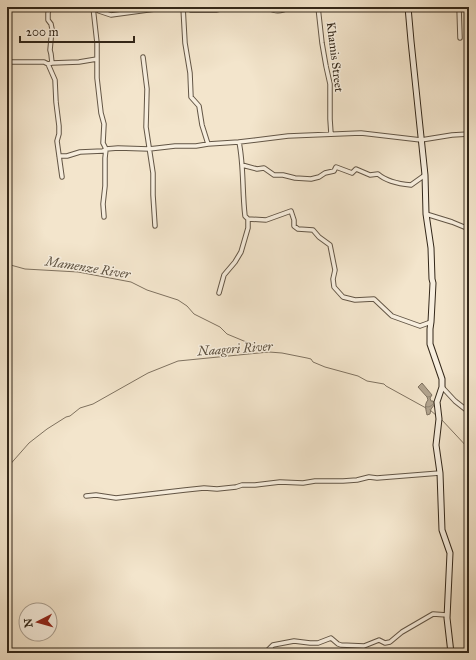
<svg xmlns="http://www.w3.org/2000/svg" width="476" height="660" font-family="'IM FELL Great Primer',serif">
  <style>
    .water { fill: url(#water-waves); stroke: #7f7260 }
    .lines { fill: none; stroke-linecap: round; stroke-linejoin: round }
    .stream { stroke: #7f7260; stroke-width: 1 }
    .street-casing { stroke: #635646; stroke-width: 5.5 }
    .secondary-casing { stroke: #332719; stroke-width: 7 }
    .street { stroke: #f7eede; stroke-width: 3.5 }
    .secondary { stroke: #f7eede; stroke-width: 5 }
    .labels { text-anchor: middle; stroke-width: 3; stroke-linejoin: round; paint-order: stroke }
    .street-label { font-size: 12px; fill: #332719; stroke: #f7eede }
    .water-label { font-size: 13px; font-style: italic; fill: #5f5342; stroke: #f7eede }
  </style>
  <defs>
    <pattern id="water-waves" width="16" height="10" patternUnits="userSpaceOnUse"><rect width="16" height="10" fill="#b2a48f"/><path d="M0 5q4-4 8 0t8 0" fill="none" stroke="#918674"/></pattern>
  </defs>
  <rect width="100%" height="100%" fill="#f3e5cc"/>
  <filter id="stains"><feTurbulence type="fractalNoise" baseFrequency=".005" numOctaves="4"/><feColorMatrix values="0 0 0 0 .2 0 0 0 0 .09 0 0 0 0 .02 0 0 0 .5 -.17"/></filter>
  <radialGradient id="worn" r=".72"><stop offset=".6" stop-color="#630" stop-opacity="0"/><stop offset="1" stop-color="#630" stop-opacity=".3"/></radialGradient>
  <!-- water -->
  <path class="water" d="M 422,383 L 432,395 L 430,398 L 431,401 L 433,401 L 435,404 L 431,409 L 430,414 L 427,415 C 426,410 424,404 428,400 L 427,397 L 418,387 Z"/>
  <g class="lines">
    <!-- stream -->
    <path class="stream" d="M 7,264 L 25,269 L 78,272 L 131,282 L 147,290 L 178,300 L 187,306 L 194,314 L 220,327 L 227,334 L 268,351
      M 430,410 L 437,416
      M 441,419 L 469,449
      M 7,468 L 29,443 L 47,429 L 66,417 L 70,416 L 80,408 L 93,404 L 148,373 L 178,361 L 269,352 L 282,353 L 307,358 L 311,359 L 313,362 L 325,367 L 358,376 L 367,381 L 384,384 L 386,386 L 426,408"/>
    <!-- street casing -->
    <g class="street-casing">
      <path id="street" d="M 93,7 L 97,43 L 97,78 L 101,113 L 104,124 L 103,143 L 106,149 L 105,158 L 105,186 L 103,204 L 104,217
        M 96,7 L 99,11 L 111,15 L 170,7
        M 183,7 L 185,43 L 190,73 L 191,97 L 199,106 L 202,125 L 208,144 L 239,142 L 288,136 L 361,133 L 421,140 L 452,135 L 469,134
        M 185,7 L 191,10 L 216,10 L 229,7
        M 263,7 C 275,11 279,13 290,7
        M 318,7 L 322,43 L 326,66 L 330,84 L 330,119 L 331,134
        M 459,7 L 460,38
        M 143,57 L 147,89 L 146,127 L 153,173 L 153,195 L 155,226
        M 7,62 L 44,62 L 48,64 L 52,63 L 51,54 L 50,50 L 52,29 L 51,24 L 48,20 L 48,13 L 50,7
        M 52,63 L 79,62 L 97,59
        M 48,64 L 55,80 L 56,102 L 59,126 L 59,134 L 57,141 L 62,177
        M 7,78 L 9,93
        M 59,156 L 67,156 L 80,152 L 103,151 L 106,149 L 118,148 L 149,149 L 175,146 L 196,146 L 208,144
        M 242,165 L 257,169 L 264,168 L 274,175 L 283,175 L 295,178 L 311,179 L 319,177 L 325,173 L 334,171 L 336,167 L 352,173 L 356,169 L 370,175 L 378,174 C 387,182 400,184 411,185 L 425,175
        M 426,214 L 452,222 L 469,229
        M 248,219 L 266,220 L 291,211 L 294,220 L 294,226 L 298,229 L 313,230 L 319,237 L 330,245 L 335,270 L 333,279 L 334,287 L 343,297 L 355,300 L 374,299 L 392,316 L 420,326 L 431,322
        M 219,293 L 224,275 L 235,262 L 241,252 L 248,228 L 248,219 L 245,216 C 242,191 244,166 239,142
        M 442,387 L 455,401 L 469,412
        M 86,496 L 96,495 L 116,498 L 185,490 L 204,488 L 217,489 L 236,487 L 242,485 L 255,485 L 280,482 L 303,483 L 315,481 L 343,481 L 357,480 L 369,477 L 377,478 L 440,473
        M 265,653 L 273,645 L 294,641 L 310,643 L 318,643 L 331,638 L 338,644 L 341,645 L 364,646 L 379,640 L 385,643 L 390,642 L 402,632 L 433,614 L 447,615"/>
    </g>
    <!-- secondary casing -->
    <g class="secondary-casing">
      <path id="secondary" d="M 408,7 L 411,41 L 425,175 L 426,214 L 431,248 L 432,279 L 433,283 L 431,322 L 430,329 L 430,344 L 442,379 L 442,387 L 437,402 L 439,419 L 436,445 L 440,473 L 442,530 L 450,553 L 447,618 L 451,653"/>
    </g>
    <!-- street -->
    <use href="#street" class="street"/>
    <!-- secondary -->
    <use href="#secondary" class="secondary"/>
  </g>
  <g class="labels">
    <!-- street labels -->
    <g class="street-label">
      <text transform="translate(335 57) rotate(83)" y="4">Khamis Street</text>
    </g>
    <!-- water labels -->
    <g class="water-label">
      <text transform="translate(88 267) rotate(9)" y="5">Mamenze River</text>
      <text transform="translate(235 348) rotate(-4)" y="5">Naagori River</text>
    </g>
  </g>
  <!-- margin -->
  <rect width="476" height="660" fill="none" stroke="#f3e5cc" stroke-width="24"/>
  <rect x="8" y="8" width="460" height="644" fill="none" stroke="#332719" stroke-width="2"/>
  <rect x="12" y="12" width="452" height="636" fill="none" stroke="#332719"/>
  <!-- north arrow -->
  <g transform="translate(38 622) rotate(264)"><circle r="19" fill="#f7eede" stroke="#a99e8f"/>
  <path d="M0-3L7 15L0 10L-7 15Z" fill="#8f2418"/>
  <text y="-6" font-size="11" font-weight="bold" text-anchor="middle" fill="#332719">N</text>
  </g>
  <!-- scale -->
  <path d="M20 36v6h114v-6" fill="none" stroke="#332719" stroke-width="2"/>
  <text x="26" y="36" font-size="12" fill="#332719" stroke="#f7eede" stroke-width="3" paint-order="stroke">200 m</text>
  <rect width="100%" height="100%" filter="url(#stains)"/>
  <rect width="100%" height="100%" fill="url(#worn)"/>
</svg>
